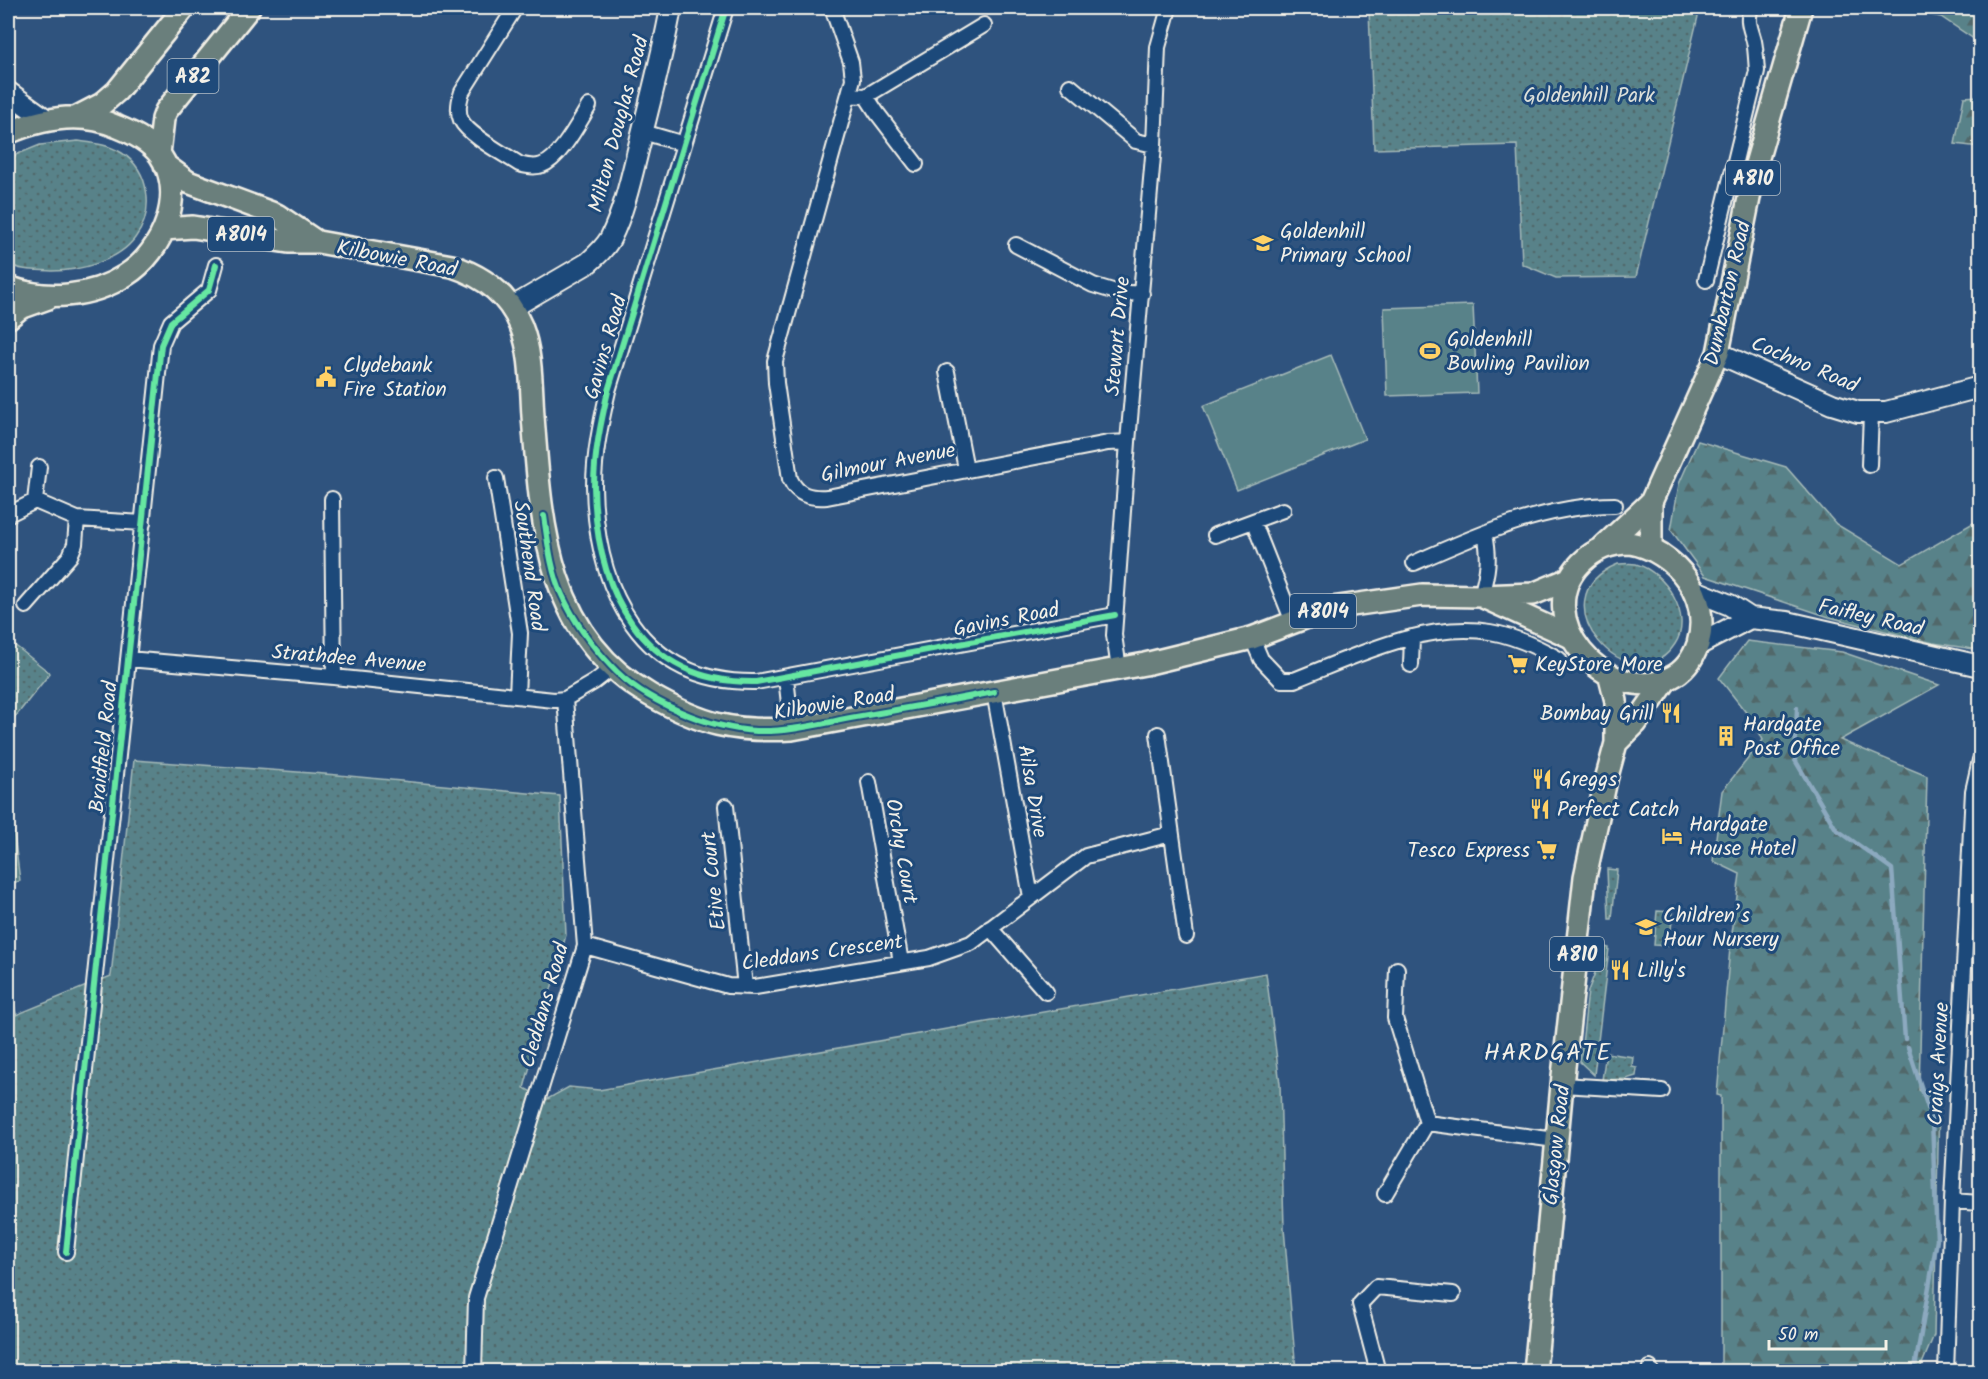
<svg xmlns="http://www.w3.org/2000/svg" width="1988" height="1379" font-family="Kalam,sans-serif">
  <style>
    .grass { fill: url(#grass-dots); stroke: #a6bab8; stroke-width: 1.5 }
    .forest { fill: url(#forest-firs); stroke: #a6bab8; stroke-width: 1.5 }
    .garden { fill: #588289; stroke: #a6bab8; stroke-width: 1.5 }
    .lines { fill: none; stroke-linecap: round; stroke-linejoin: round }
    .stream { stroke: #8ca9bf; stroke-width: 4.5 }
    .street-casing { stroke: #f4f1e8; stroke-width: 18 }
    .secondary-casing { stroke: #f4f1e8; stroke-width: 24 }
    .primary-casing { stroke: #f4f1e8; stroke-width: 26 }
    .street { stroke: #1f4a7a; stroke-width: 14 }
    .secondary { stroke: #1f4a7a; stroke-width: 20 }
    .primary { stroke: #6b7f7c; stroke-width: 21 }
    .cycleway-casing { stroke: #1f4a7a; stroke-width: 10 }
    .cycleway { stroke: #66e7a1; stroke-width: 6 }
    .labels { text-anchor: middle; stroke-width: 6; stroke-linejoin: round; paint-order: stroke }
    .shield { fill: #1f4a7a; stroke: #b4bfc7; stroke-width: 1.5 }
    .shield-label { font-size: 20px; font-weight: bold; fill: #f4f1e8 }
    .park-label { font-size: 21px; fill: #dde0da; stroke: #1f4a7a }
    .street-label { font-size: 21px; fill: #f4f1e8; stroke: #1f4a7a }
    .poi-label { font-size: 21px; fill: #f4f1e8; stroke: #1f4a7a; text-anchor: start }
    .quarter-label { font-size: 24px; letter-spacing: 1.5px; fill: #f4f1e8; stroke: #1f4a7a }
  </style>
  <defs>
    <pattern id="grass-dots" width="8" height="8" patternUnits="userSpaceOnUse" patternTransform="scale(1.5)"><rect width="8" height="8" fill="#588289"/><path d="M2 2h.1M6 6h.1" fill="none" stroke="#51686b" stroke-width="1.8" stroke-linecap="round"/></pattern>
    <pattern id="forest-firs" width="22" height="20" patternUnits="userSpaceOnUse" patternTransform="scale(1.5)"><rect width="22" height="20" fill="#588289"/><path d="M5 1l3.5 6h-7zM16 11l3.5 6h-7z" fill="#51686b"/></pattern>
  </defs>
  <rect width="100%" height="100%" fill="#2f537e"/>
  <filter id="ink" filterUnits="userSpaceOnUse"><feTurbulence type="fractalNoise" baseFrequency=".0167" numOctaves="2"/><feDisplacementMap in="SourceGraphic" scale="12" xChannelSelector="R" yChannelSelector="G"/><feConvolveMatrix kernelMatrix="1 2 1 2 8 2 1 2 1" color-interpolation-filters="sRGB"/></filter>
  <g filter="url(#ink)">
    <!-- grass -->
    <path class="grass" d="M 1369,8 L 1700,8 L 1636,277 L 1556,278 L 1522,264 L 1517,145 L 1374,149 Z
      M 78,141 C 93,143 108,144 122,153 C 150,171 155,212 135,238 C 118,261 80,271 52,271 C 37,270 21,271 8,264 L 8,158 L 40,145 Z
      M 1618,564 C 1623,564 1630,563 1636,564 C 1665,572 1694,616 1675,644 C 1633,708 1532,599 1618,564 Z
      M 8,640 L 50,673 L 8,726 Z
      M 134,760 L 338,775 L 560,796 L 566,935 L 524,1088 L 546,1100 L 569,1087 L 599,1090 L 1266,973 L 1280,1084 L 1284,1228 L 1296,1371 L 8,1371 L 8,968 L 16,1015 L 111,976 Z
      M 8,787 L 20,881 L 8,884 Z
      M 1607,869 L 1617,870 L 1612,919 L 1609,919 Z
      M 1657,911 L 1673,912 L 1669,946 L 1654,945 Z
      M 1605,947 L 1609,948 L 1594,1075 L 1580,1062 L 1588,991 Z
      M 1606,1053 L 1633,1057 L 1632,1067 L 1637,1068 L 1636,1076 L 1626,1079 L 1602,1080 Z"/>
    <!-- forest -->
    <path class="forest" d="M 1903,8 L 1980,8 L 1980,43 L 1941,17 L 1903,10 Z
      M 1980,96 L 1980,147 L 1955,144 L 1964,97 Z
      M 1698,441 L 1786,467 L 1836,524 L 1902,564 L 1980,519 L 1980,650 L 1933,643 L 1829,617 L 1705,576 L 1671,530 L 1679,484 Z
      M 1747,641 L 1842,652 L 1939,685 L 1840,740 L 1927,776 L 1919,1090 L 1939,1102 L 1934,1335 L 1919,1371 L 1721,1371 L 1721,1096 L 1717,1095 L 1730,948 L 1740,874 L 1713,861 L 1722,791 L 1763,740 L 1755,724 L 1719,678 Z"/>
    <!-- garden -->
    <path class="garden" d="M 1473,305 L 1477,393 L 1387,396 L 1384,308 Z
      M 1331,355 L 1365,439 L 1237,490 L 1203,406 Z"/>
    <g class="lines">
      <!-- stream -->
      <path class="stream" d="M 1977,626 L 1980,622
        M 1797,708 L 1795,760 L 1836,829 L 1892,869 L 1905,1039
        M 1908,1047 L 1932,1120 L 1937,1240 L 1915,1368"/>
      <!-- street casing -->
      <g class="street-casing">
        <path id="street" d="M 515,8 L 462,92 C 459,101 457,111 461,120 C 468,135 504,154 519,164 C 526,166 535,168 542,165 C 560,159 579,122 589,106
          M 726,8 L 608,391 C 601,422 594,454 594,486 C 596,590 640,684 756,682 L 1115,615
          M 832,8 L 851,62 L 853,79 L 775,361 L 776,383 L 790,479 C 798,496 810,498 827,497 L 1108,443 L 1128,442
          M 1070,86 L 1136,141 L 1154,145
          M 849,95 L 866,96 L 984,25
          M 866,96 L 877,113 L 916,164
          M 643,132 L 684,144
          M 1016,245 L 1093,285 L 1116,292 L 1142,294
          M 1706,280 L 1757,71 C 1756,61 1756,51 1754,41 C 1751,29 1746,21 1751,8
          M 947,372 L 966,469
          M 1869,465 L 1871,414
          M 39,467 L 35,501 L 77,519 L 143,523
          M 496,478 L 520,633 L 517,695
          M 332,499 L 334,677
          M 9,514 L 35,501
          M 1253,521 L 1283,510
          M 1215,535 L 1253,521 L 1293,622
          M 1414,563 C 1477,535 1544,505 1615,505
          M 1481,596 C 1488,571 1490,558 1485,533
          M 26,606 L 70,556 L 75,544 L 77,519
          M 1252,638 L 1261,659 L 1281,680 L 1294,680 C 1353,657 1426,621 1490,632 C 1514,636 1538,647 1559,659
          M 128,659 L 334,677 L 554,700 L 565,699
          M 1411,665 L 1412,637
          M 1119,669 L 1114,635 L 1128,442 L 1154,145 L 1158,47 L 1169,8
          M 786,678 L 792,729
          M 994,692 L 1031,897
          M 1158,734 L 1186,936
          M 869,782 L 901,962
          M 726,806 L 745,987
          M 990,928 L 1046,992
          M 585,946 L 728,986 L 755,987 L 929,958 L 971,943 L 1086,856 L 1171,834
          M 1397,969 L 1395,1018 L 1427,1123 L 1556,1140
          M 1562,1085 L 1662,1091
          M 1385,1194 L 1427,1123
          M 1952,1201 L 1980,1203
          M 66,1252 L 161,345 L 171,322 L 209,290 L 216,265
          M 474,1372 L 476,1298 L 585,946 L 565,699 L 594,682 L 612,668
          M 1378,1372 L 1360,1304 L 1376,1287 L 1453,1294
          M 1649,1372 L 1650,1368
          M 1946,1372 L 1952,1201 L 1973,791 L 1980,760"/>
      </g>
      <!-- secondary casing -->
      <g class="secondary-casing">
        <path id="secondary" d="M 8,92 L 47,120
          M 511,308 L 588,263 C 597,255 604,249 610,239 C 625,209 632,174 640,142 C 651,97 663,53 671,8
          M 1718,353 L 1832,404 L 1858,412 L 1886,412 L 1980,387
          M 1693,590 L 1730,605 L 1750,618 L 1787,622 L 1980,666
          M 1698,645 L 1750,618"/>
      </g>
      <!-- primary casing -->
      <g class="primary-casing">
        <path id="primary" d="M 77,117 L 102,104 L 117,91 L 184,8
          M 8,133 C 43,118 82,111 118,127 C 133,133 150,142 160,155 C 187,194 163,252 126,275 C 91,298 46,301 8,287
          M 159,154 L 163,119 L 166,111 L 249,8
          M 165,165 L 188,182 L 277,215 L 317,242
          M 164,229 L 193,227 L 288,242 L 318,242 L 452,266 C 483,276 508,294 521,326 C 532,354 531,386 533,416 C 541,521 546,636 650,695 C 703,725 731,732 792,729 L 1145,664 L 1252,638 L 1331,608 L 1422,595 L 1481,596 L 1533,594 L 1569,579
          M 8,318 L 20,308 L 48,298
          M 1630,543 C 1676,551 1712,597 1698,644 C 1693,659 1685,671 1670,678 C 1606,707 1528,617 1581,563 C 1595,549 1610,543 1630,543 Z
          M 1603,547 L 1651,502 L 1718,353 L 1755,168 L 1801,8
          M 1651,549 L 1651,502
          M 1485,598 L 1571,637
          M 1616,743 L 1636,723 L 1667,679
          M 1535,1372 L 1562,1085 L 1585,877 L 1606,780 L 1616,743 L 1616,701 L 1610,677"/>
      </g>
      <!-- street -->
      <use href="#street" class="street"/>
      <!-- secondary -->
      <use href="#secondary" class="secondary"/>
      <!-- primary -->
      <use href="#primary" class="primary"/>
      <!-- cycleway casing -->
      <g class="cycleway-casing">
        <path id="cycleway" d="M 726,8 L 608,391 C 601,422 594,454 594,486 C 596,590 640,684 756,682 L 1115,615
          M 544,516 C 548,543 551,571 562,595 C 574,621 591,645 611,666 C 643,701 710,729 757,731 C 791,732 823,723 856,717 C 902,709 948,701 994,692
          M 66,1252 L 161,345 L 171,322 L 209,290 L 216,265"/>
      </g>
      <!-- cycleway -->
      <use href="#cycleway" class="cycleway"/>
    </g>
  </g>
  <!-- icons -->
  <defs>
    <g id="school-bare" transform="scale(1.62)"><path d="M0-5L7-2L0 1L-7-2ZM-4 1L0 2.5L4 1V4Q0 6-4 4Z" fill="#ffd166" stroke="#1f4a7a" stroke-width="2.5" paint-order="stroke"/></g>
    <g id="stadium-bare" transform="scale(1.62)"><path d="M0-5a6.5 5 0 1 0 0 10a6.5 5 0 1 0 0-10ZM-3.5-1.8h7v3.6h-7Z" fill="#ffd166" stroke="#1f4a7a" stroke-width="2.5" paint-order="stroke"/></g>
    <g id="civic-bare" transform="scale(1.62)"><path d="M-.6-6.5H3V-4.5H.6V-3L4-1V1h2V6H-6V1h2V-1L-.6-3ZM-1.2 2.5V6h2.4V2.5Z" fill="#ffd166" stroke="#1f4a7a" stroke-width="2.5" paint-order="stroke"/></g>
    <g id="supermarket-bare" transform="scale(1.62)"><path d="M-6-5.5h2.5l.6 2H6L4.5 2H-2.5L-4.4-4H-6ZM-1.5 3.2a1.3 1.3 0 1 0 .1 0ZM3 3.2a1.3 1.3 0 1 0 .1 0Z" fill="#ffd166" stroke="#1f4a7a" stroke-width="2.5" paint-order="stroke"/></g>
    <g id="restaurant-bare" transform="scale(1.62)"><path d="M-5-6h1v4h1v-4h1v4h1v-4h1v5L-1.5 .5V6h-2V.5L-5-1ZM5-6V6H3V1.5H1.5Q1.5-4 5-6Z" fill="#ffd166" stroke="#1f4a7a" stroke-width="2.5" paint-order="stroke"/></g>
    <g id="building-bare" transform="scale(1.62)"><path d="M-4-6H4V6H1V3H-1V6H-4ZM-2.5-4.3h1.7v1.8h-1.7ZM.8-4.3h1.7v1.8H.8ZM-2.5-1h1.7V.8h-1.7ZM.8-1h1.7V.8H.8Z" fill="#ffd166" stroke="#1f4a7a" stroke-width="2.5" paint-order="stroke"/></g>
    <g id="hotel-bare" transform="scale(1.62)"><path d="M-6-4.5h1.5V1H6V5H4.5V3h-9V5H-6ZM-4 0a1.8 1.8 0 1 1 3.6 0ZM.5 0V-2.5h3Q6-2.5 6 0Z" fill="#ffd166" stroke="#1f4a7a" stroke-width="2.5" paint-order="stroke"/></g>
  </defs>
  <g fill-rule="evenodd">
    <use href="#school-bare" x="1263" y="243"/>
    <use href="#stadium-bare" x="1430" y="351"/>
    <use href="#civic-bare" x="326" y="377"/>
    <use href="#supermarket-bare" x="1518" y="664"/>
    <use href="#restaurant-bare" x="1671" y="713"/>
    <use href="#building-bare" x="1726" y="736"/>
    <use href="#restaurant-bare" x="1542" y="779"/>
    <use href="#restaurant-bare" x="1540" y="809"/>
    <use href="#hotel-bare" x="1672" y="836"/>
    <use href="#supermarket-bare" x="1547" y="850"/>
    <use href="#school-bare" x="1646" y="927"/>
    <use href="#restaurant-bare" x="1620" y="970"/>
  </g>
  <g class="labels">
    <!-- shield labels -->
    <g class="shield">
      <rect x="167.5" y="59" width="51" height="34" rx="4.5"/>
      <rect x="1726" y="161" width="54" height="34" rx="4.5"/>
      <rect x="208" y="217" width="66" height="34" rx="4.5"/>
      <rect x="1290" y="594" width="66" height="34" rx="4.5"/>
      <rect x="1550" y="937" width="54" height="34" rx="4.5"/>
    </g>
    <g class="shield-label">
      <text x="193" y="83">A82</text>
      <text x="1753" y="185">A810</text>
      <text x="241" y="241">A8014</text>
      <text x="1323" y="618">A8014</text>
      <text x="1577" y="961">A810</text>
    </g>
    <!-- park labels -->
    <g class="park-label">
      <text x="1589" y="102">Goldenhill Park</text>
    </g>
    <!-- street labels -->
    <g class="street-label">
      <text transform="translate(618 124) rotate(-75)" y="7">Milton Douglas Road</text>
      <text transform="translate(397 258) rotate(11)" y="7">Kilbowie Road</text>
      <text transform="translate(1727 293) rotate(-77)" y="7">Dumbarton Road</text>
      <text transform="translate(1117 336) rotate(-85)" y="7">Stewart Drive</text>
      <text transform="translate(605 347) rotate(-74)" y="7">Gavins Road</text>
      <text transform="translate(1805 364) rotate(23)" y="7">Cochno Road</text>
      <text transform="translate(888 462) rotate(-11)" y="7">Gilmour Avenue</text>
      <text transform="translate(530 566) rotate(82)" y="7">Southend Road</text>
      <text transform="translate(1871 617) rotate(13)" y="7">Faifley Road</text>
      <text transform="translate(1006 619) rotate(-11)" y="7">Gavins Road</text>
      <text transform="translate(349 658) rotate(5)" y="7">Strathdee Avenue</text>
      <text transform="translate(834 703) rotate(-9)" y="7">Kilbowie Road</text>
      <text transform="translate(103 747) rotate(-84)" y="7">Braidfield Road</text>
      <text transform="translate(1033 791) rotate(80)" y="7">Ailsa Drive</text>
      <text transform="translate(902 851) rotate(80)" y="7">Orchy Court</text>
      <text transform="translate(713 881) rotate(-96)" y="7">Etive Court</text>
      <text transform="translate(822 952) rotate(-8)" y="7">Cleddans Crescent</text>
      <text transform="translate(544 1005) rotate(-74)" y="7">Cleddans Road</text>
      <text transform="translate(1938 1064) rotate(-87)" y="7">Craigs Avenue</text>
      <text transform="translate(1556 1145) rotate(-84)" y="7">Glasgow Road</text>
    </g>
    <!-- poi labels -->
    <g class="poi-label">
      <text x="1280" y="238">Goldenhill<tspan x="1280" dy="24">Primary School</tspan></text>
      <text x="1447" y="346">Goldenhill<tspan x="1447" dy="24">Bowling Pavilion</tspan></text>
      <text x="343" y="372">Clydebank<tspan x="343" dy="24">Fire Station</tspan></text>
      <text x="1535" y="671">KeyStore More</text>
      <text x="1654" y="720" text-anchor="end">Bombay Grill</text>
      <text x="1743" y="731">Hardgate<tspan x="1743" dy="24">Post Office</tspan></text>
      <text x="1559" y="786">Greggs</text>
      <text x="1557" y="816">Perfect Catch</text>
      <text x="1689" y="831">Hardgate<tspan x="1689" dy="24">House Hotel</tspan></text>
      <text x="1530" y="857" text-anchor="end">Tesco Express</text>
      <text x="1663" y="922">Children’s<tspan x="1663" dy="24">Hour Nursery</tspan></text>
      <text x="1637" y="977">Lilly's</text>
    </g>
    <!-- quarter labels -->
    <g class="quarter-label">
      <text x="1548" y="1060">HARDGATE</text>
    </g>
  </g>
  <!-- margin -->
  <rect width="1988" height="1379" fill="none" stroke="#1f4a7a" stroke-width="30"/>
  <rect x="15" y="15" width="1958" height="1349" fill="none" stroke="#f4f1e8" stroke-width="2" filter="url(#ink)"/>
  <!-- scale -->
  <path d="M1769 1340v9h117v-9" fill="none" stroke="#f4f1e8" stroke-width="3"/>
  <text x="1778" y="1340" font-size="18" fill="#f4f1e8" stroke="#1f4a7a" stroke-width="4.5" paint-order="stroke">50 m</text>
</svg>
